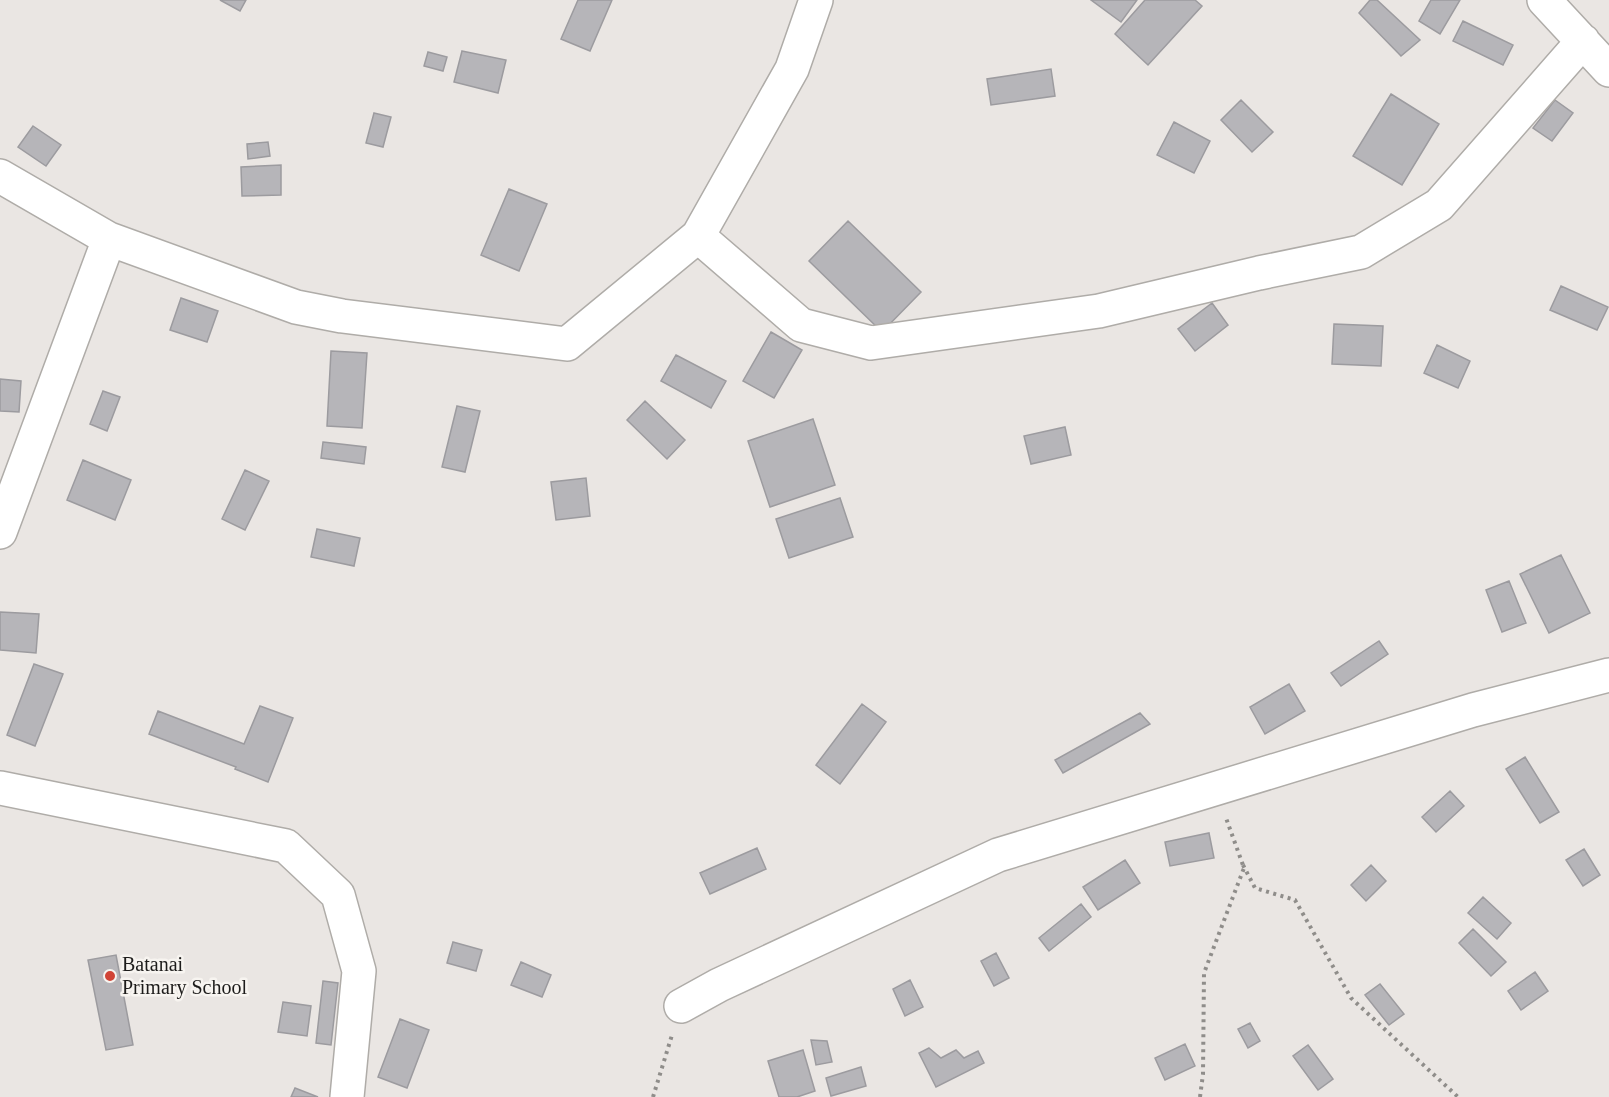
<svg xmlns="http://www.w3.org/2000/svg" width="1609" height="1097" font-family="'Times New Roman',serif">
  <style>
    .building { fill: #b6b5b9; stroke: #9c9b9f; stroke-width: 1.5 }
    .lines { fill: none; stroke-linecap: round; stroke-linejoin: round }
    .minor-casing { stroke: #afaca8; stroke-width: 36 }
    .path { stroke: #8f8d8a; stroke-width: 4; stroke-dasharray: 3 4.5; stroke-linecap: butt }
    .minor { stroke: #fff; stroke-width: 33 }
    .poi-dot { fill: #d14436; stroke: #f7f4f0; stroke-width: 2 }
    .labels { text-anchor: middle; stroke-width: 5; stroke-linejoin: round; paint-order: stroke }
    .poi-label { font-size: 20px; fill: #1d1c1b; stroke: #f7f4f0; text-anchor: start }
  </style>
  <rect width="100%" height="100%" fill="#eae6e3"/>
  <!-- building -->
  <path class="building" d="M 220,0 L 246,0 L 240,11 Z
    M 578,0 L 612,0 L 590,51 L 561,39 Z
    M 1091,0 L 1137,0 L 1121,22 Z
    M 1145,0 L 1195,0 L 1202,6 L 1148,65 L 1115,34 Z
    M 1370,0 L 1377,0 L 1420,40 L 1401,56 L 1359,13 Z
    M 1431,0 L 1460,0 L 1440,34 L 1419,21 Z
    M 1463,21 L 1513,45 L 1503,65 L 1453,41 Z
    M 462,51 L 506,60 L 498,93 L 454,82 Z
    M 428,52 L 447,57 L 443,71 L 424,66 Z
    M 1051,69 L 1055,96 L 991,105 L 987,79 Z
    M 1391,94 L 1439,124 L 1402,185 L 1353,156 Z
    M 1241,100 L 1273,132 L 1252,152 L 1221,120 Z
    M 1555,100 L 1573,113 L 1552,141 L 1533,128 Z
    M 374,113 L 391,117 L 383,147 L 366,143 Z
    M 1174,122 L 1210,141 L 1194,173 L 1157,155 Z
    M 33,126 L 61,145 L 46,166 L 18,147 Z
    M 268,142 L 270,156 L 248,159 L 247,144 Z
    M 281,165 L 281,195 L 242,196 L 241,167 Z
    M 509,189 L 547,204 L 519,271 L 481,255 Z
    M 848,221 L 921,292 L 882,332 L 809,261 Z
    M 1561,286 L 1608,307 L 1597,330 L 1550,310 Z
    M 181,298 L 218,311 L 207,342 L 170,330 Z
    M 1212,303 L 1228,325 L 1195,351 L 1178,329 Z
    M 1334,324 L 1383,326 L 1381,366 L 1332,364 Z
    M 771,332 L 802,350 L 774,398 L 743,381 Z
    M 1437,345 L 1470,361 L 1458,388 L 1424,373 Z
    M 331,351 L 367,353 L 362,428 L 327,426 Z
    M 676,355 L 726,381 L 711,408 L 661,381 Z
    M 0,379 L 21,381 L 19,412 L 0,411 Z
    M 103,391 L 120,397 L 107,431 L 90,424 Z
    M 645,401 L 685,440 L 667,459 L 627,420 Z
    M 457,406 L 480,411 L 465,472 L 442,467 Z
    M 813,419 L 835,485 L 770,507 L 748,441 Z
    M 1065,427 L 1071,455 L 1031,464 L 1024,436 Z
    M 323,442 L 366,447 L 364,464 L 321,458 Z
    M 83,460 L 131,480 L 115,520 L 67,500 Z
    M 245,470 L 269,481 L 245,530 L 222,519 Z
    M 586,478 L 590,516 L 556,520 L 551,482 Z
    M 840,498 L 853,537 L 789,558 L 776,519 Z
    M 317,529 L 360,538 L 354,566 L 311,557 Z
    M 1561,555 L 1590,613 L 1549,633 L 1520,574 Z
    M 1509,581 L 1526,623 L 1502,632 L 1486,590 Z
    M 0,612 L 39,614 L 36,653 L 0,650 Z
    M 1379,641 L 1388,654 L 1341,686 L 1331,673 Z
    M 34,664 L 63,674 L 35,746 L 7,735 Z
    M 1289,684 L 1305,711 L 1265,734 L 1250,707 Z
    M 862,704 L 886,722 L 840,784 L 816,765 Z
    M 260,706 L 293,718 L 268,782 L 235,769 L 236,767 L 149,734 L 158,711 L 244,744 Z
    M 1140,713 L 1150,724 L 1063,773 L 1055,760 Z
    M 1525,757 L 1559,812 L 1540,823 L 1506,769 Z
    M 1450,791 L 1464,806 L 1436,832 L 1422,817 Z
    M 1209,833 L 1214,858 L 1170,866 L 1165,842 Z
    M 757,848 L 766,869 L 710,894 L 700,873 Z
    M 1584,849 L 1600,875 L 1583,886 L 1566,860 Z
    M 1125,860 L 1140,883 L 1098,910 L 1083,887 Z
    M 1371,865 L 1386,881 L 1366,901 L 1351,885 Z
    M 1483,897 L 1511,923 L 1497,939 L 1468,913 Z
    M 1081,904 L 1091,917 L 1049,951 L 1039,938 Z
    M 1473,929 L 1506,962 L 1491,976 L 1459,943 Z
    M 453,942 L 482,950 L 476,971 L 447,963 Z
    M 996,953 L 1009,978 L 994,986 L 981,961 Z
    M 116,955 L 133,1045 L 106,1050 L 88,960 Z
    M 521,962 L 551,975 L 542,997 L 511,985 Z
    M 1535,972 L 1548,991 L 1521,1010 L 1508,991 Z
    M 910,980 L 923,1007 L 905,1016 L 893,989 Z
    M 323,981 L 338,983 L 331,1045 L 316,1043 Z
    M 1380,984 L 1404,1014 L 1389,1025 L 1365,995 Z
    M 283,1002 L 311,1006 L 307,1036 L 278,1032 Z
    M 400,1019 L 429,1030 L 407,1088 L 378,1077 Z
    M 1250,1023 L 1260,1041 L 1248,1048 L 1238,1029 Z
    M 811,1040 L 827,1041 L 832,1062 L 816,1065 Z
    M 1185,1044 L 1195,1066 L 1165,1080 L 1155,1058 Z
    M 1308,1045 L 1333,1079 L 1318,1090 L 1293,1056 Z
    M 929,1048 L 941,1058 L 956,1050 L 964,1058 L 978,1051 L 984,1063 L 936,1087 L 919,1053 Z
    M 803,1050 L 815,1091 L 797,1097 L 779,1097 L 768,1061 Z
    M 861,1067 L 866,1086 L 831,1096 L 826,1078 Z
    M 295,1088 L 318,1097 L 291,1097 Z"/>
  <g class="lines">
    <!-- minor casing -->
    <g class="minor-casing">
      <path id="minor" d="M 1544,0 L 1609,70
        M 0,176 L 109,239 L 296,307 L 342,316 L 567,344 L 698,236 L 792,69 L 816,0
        M 698,236 L 801,325 L 871,343 L 1099,311 L 1259,273 L 1361,252 L 1439,205 L 1583,41
        M 0,532 L 109,239
        M 0,788 L 286,846 L 338,895 L 359,971 L 347,1097
        M 681,1006 L 719,985 L 998,855 L 1473,710 L 1609,675"/>
    </g>
    <!-- path -->
    <path class="path" d="M 1243,865 L 1255,888 L 1295,900 L 1351,998 L 1458,1097
      M 653,1097 L 672,1035
      M 1200,1097 L 1203,1074 L 1204,973 L 1244,868 L 1226,818"/>
    <!-- minor -->
    <use href="#minor" class="minor"/>
  </g>
  <!-- markers -->
  <circle class="poi-dot" cx="110" cy="976" r="6"/>
  <g class="labels">
    <!-- poi labels -->
    <g class="poi-label">
      <text x="122" y="971">Batanai<tspan x="122" dy="23">Primary School</tspan></text>
    </g>
  </g>
</svg>
